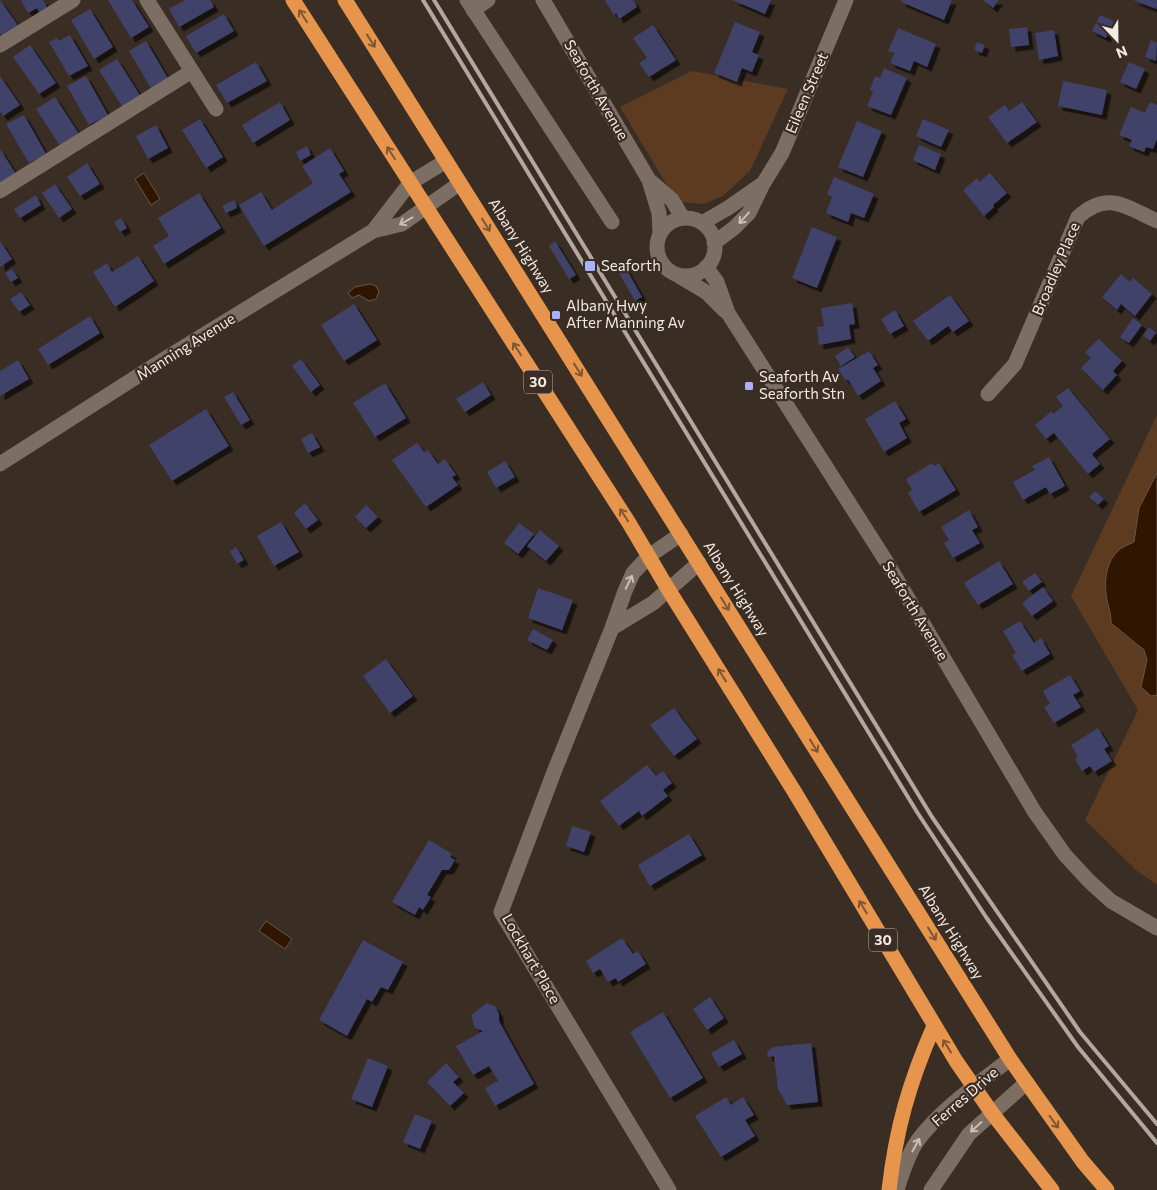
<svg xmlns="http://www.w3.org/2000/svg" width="1157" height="1190" font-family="Commissioner,sans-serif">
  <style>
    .green { fill: #5c3b20 }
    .water { fill: #301600; stroke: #6a5644 }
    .building { fill: #3f426b; filter: url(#shadow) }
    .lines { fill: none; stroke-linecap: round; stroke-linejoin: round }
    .minor { stroke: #7c6e63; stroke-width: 15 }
    .highway { stroke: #e7954d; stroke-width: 15 }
    .rail { stroke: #b2a8a1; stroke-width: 4 }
    .oneway { stroke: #7f5734 }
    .oneway2 { stroke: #c9bfb7 }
    .poi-dot { fill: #a9b0fc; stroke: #392d24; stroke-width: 2 }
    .labels { text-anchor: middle; stroke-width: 4.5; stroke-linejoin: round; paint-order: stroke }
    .shield { fill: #392d24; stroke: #bbb1aa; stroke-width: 1 }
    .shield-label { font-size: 14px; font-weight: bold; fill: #f3eae4 }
    .street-label { font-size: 15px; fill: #f3eae4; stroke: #392d24 }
    .poi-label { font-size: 15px; fill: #f3eae4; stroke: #392d24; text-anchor: start }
  </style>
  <defs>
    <filter id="shadow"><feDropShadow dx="4.5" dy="4.5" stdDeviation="0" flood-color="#0009"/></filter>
  </defs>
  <rect width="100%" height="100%" fill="#392d24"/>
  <!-- green -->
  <path class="green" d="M 692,71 L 788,89 L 750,171 L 723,196 L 704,204 L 677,202 L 620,107 Z
    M 1157,415 L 1157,885 L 1137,871 L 1085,820 L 1138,710 L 1071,596 Z"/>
  <!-- water -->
  <path class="water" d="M 144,173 L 160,199 L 151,205 L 135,179 Z
    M 370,284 L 376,286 L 379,292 L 376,299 L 369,301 L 359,295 L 352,298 L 348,293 L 355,287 Z
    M 1157,473 L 1157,695 L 1151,696 L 1141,687 L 1147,660 L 1144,650 L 1111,623 C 1111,613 1109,609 1107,600 C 1104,584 1105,564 1117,552 C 1121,547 1128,545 1134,542 L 1139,508 Z
    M 266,921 L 292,939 L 285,949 L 259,931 Z"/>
  <!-- building -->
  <path class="building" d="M 0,0 L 19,27 L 3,38 L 0,33 Z
    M 21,0 L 43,0 L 47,7 L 39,12 L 37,8 L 28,13 Z
    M 108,0 L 132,0 L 149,27 L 131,38 Z
    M 185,0 L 210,0 L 214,7 L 179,27 L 169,9 Z
    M 606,0 L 633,0 L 637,7 L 619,19 L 616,13 L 614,15 L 605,1 Z
    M 732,0 L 771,0 L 765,14 Z
    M 902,0 L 952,0 L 944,20 L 901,2 Z
    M 983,0 L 999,0 L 993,8 Z
    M 1133,0 L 1157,0 L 1157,7 L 1156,9 Z
    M 90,9 L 113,47 L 94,59 L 71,20 Z
    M 224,14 L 234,31 L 196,53 L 186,36 Z
    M 1100,15 L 1114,21 L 1106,38 L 1092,31 Z
    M 735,22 L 760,32 L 752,52 L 759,55 L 752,72 L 742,68 L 737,82 L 714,73 Z
    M 653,25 L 676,60 L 649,77 L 639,63 L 647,58 L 633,38 Z
    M 1027,27 L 1029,45 L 1011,47 L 1009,29 Z
    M 898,28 L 936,44 L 927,67 L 914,61 L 910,71 L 890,63 L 894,53 L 888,51 Z
    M 1054,30 L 1058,56 L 1039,60 L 1035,33 Z
    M 70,35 L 88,66 L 69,76 L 49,42 L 57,38 L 59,41 Z
    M 1151,40 L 1157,43 L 1156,61 L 1145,57 Z
    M 146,41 L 169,80 L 152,90 L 129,51 Z
    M 977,42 L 985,45 L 982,53 L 974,50 Z
    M 30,45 L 56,83 L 39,94 L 13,57 Z
    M 117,59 L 141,97 L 123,108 L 99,70 Z
    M 256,62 L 267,81 L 227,103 L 216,85 Z
    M 1129,62 L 1145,69 L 1136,89 L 1120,82 Z
    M 884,68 L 907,78 L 891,115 L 867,106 L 873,92 L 870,90 L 875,76 L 880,78 Z
    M 0,76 L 20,105 L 3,116 L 0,112 Z
    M 86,76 L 108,115 L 89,125 L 67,86 Z
    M 1063,81 L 1107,90 L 1102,115 L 1058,106 Z
    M 55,97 L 79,134 L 60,146 L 36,109 Z
    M 280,102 L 290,120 L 253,143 L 242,125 Z
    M 1022,102 L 1037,122 L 1007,143 L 988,117 L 1005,105 L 1009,111 Z
    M 1150,102 L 1157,105 L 1157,139 L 1153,149 L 1146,147 L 1144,152 L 1129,146 L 1132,140 L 1119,135 L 1131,107 L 1145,113 Z
    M 24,115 L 46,154 L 29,163 L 6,124 Z
    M 200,119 L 223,157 L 206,168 L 182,130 Z
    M 923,119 L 949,130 L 941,147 L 916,136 Z
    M 857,121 L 882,131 L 863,177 L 838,167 Z
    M 156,125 L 168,148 L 148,159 L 136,136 Z
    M 919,145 L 941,154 L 935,170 L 913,160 Z
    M 307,146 L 311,155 L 300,161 L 296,152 Z
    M 330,148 L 344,171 L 339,174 L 351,192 L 264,246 L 239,205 L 261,192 L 272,210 L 313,183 L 302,166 Z
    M 0,149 L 16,174 L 0,184 Z
    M 87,163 L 100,184 L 80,196 L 67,177 Z
    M 990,173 L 1007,193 L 993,205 L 994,207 L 984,216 L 963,190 L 977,178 L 979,182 Z
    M 834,177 L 874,194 L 864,218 L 851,213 L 848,222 L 826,213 L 832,197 L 827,194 Z
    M 55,184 L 72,209 L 59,218 L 42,193 Z
    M 199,193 L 221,228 L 164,264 L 153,246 L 169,236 L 158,218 Z
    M 36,195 L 41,205 L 20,218 L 14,209 Z
    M 234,200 L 237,208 L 226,213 L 222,206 Z
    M 121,218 L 127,228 L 120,232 L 114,222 Z
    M 812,227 L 837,237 L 817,288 L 792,278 Z
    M 0,241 L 12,259 L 0,267 Z
    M 555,241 L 576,275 L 569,279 L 549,246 Z
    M 138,256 L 154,281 L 115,307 L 93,272 L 107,263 L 112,272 Z
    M 623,263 L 642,297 L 635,301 L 616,268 Z
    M 12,269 L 18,278 L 11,282 L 5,273 Z
    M 1121,274 L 1130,282 L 1133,278 L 1152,294 L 1135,316 L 1121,304 L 1117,310 L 1102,297 Z
    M 21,292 L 30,305 L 19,312 L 10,299 Z
    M 950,295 L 969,321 L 953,332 L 948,326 L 928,341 L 913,321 Z
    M 852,303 L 855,324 L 849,325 L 851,339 L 819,345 L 817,327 L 824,326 L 821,308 Z
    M 354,304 L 377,340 L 344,361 L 321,325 Z
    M 895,310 L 904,326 L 890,334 L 881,319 Z
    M 90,316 L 100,333 L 48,365 L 38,349 Z
    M 1133,318 L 1142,325 L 1129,343 L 1120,337 Z
    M 1149,327 L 1156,333 L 1150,341 L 1143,335 Z
    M 1099,339 L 1122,361 L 1113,371 L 1117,375 L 1103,390 L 1081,368 L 1091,358 L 1085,352 Z
    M 848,347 L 855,357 L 841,366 L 835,356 Z
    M 869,351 L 878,365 L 873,368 L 881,381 L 858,396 L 848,379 L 846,381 L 838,369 Z
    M 301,359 L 320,385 L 311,392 L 292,366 Z
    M 18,360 L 29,379 L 0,396 L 0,371 Z
    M 483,382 L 491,395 L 465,412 L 456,399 Z
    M 385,383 L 406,418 L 375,437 L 353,403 Z
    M 1068,388 L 1110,439 L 1092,454 L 1100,464 L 1088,474 L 1054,433 L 1046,439 L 1035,425 L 1052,411 L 1053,414 L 1063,406 L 1056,397 Z
    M 233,392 L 250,420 L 241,425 L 224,397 Z
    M 895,401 L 906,419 L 899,423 L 907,438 L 884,452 L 865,419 Z
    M 206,409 L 229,446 L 172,481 L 149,445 Z
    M 312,433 L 320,447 L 308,453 L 301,439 Z
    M 417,443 L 424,452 L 428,450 L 438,464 L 445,459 L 456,475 L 452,477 L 458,485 L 426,507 L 392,460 Z
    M 1049,457 L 1065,486 L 1050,494 L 1046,487 L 1023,500 L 1013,482 L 1035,470 L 1032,466 Z
    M 505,461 L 515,477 L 496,488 L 487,472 Z
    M 932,463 L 934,466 L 939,463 L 956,490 L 919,512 L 908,493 L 912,490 L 906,479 Z
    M 1095,491 L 1104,499 L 1098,505 L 1089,497 Z
    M 305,503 L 318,520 L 306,529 L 294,513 Z
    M 366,505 L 378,517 L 366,528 L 355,517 Z
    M 969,510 L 978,527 L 972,530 L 980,543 L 953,558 L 944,543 L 949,540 L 941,527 Z
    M 281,522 L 299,552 L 274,566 L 257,536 Z
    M 519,523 L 534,534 L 518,554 L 504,543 Z
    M 540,530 L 559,546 L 546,561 L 527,546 Z
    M 236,547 L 244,560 L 237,564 L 230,551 Z
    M 999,561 L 1013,584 L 978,605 L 964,583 Z
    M 1035,573 L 1042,582 L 1029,591 L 1022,582 Z
    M 1043,587 L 1053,601 L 1032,616 L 1022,603 Z
    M 538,588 L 573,600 L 562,630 L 528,618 Z
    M 1020,621 L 1034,643 L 1041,638 L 1050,654 L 1022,671 L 1012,655 L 1016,653 L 1003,631 Z
    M 533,629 L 553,640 L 547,650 L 527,640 Z
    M 386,659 L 413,696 L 390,713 L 363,676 Z
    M 1070,675 L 1080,691 L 1073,695 L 1081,707 L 1054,723 L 1044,707 L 1050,704 L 1043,691 Z
    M 674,708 L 697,739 L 674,756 L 650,725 Z
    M 1098,728 L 1109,746 L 1104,749 L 1112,761 L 1094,772 L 1090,766 L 1082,771 L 1075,759 L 1078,756 L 1071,745 Z
    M 647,765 L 656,776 L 663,771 L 672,783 L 663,790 L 668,796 L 642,816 L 639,811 L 619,826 L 600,801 Z
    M 572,826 L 591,832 L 584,852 L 566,846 Z
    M 689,834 L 702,855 L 650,886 L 638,865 Z
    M 429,840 L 452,854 L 450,857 L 455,860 L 449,870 L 442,870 L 427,895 L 431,897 L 423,910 L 419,907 L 415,915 L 392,902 Z
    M 622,938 L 633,954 L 638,951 L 646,964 L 618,982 L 616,978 L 608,982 L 600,969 L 593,973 L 586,961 Z
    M 363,940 L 403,962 L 388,990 L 381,987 L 372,1002 L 367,999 L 347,1036 L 319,1020 Z
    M 710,997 L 724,1018 L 707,1030 L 693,1009 Z
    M 487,1003 L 495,1006 L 499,1014 L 499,1021 L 534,1084 L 495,1106 L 485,1088 L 498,1081 L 489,1066 L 473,1075 L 456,1046 L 483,1031 L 475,1028 L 471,1015 Z
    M 663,1012 L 703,1078 L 670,1098 L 630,1032 Z
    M 734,1040 L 742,1054 L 719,1067 L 711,1053 Z
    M 811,1043 L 818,1102 L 787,1105 L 778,1089 L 774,1056 L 768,1057 L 767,1052 L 773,1047 Z
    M 368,1058 L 388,1066 L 372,1107 L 351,1099 Z
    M 446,1063 L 459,1077 L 453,1082 L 464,1093 L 450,1106 L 427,1082 Z
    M 726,1097 L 731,1105 L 743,1097 L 754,1115 L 745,1120 L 755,1136 L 721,1157 L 695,1116 Z
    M 415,1114 L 432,1121 L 420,1149 L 403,1142 Z"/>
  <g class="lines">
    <!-- minor -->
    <path class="minor" d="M 147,0 L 216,109
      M 467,0 L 612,222
      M 543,0 L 649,180 L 659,213 L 660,234
      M 473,10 L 488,0
      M 0,45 L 73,0
      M 649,180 L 672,200 L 683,218
      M 0,191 L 192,71
      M657 247a29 29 0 1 1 58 0a29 29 0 1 1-58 0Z
      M 702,223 L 728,208 L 761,185
      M 373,231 L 410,183 L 446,161
      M 714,243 L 734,228 L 749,213 L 763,184 L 782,153 L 846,0
      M 706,267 L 717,282 L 728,313 L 886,561 L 1034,811 L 1065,855 L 1089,881 L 1111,901 L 1157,928
      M 679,276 L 706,292 L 725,311
      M 988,394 L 1015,364 L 1078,217 C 1108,190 1126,207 1157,221
      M 0,464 L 166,358 L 373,231 L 402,224 L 460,183
      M 612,628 L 653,603 L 699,563
      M 669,1190 L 501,912 L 554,772 L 612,628 L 625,591 L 633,573 L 649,556 L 681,534
      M 897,1190 C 902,1174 908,1154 918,1140 C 942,1108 978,1084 1010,1059
      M 931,1190 L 969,1134 L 1026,1083"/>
    <!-- highway -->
    <path class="highway" d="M 293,0 L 629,523 L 668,589 L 794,791 L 956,1061 L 992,1113 L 1052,1190
      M 345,0 L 1010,1059 L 1083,1162 L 1107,1190
      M 889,1190 C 896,1129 909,1083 934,1026"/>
    <!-- rail -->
    <path class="rail" d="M 423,0 L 917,812 L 986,917 L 1078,1047 L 1157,1143
      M 434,0 L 932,817 L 1080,1032 L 1157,1124"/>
  </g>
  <!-- one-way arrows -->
  <defs><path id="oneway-shaft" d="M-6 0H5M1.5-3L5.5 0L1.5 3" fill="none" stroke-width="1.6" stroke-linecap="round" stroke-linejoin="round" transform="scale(1.25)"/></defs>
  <g class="oneway">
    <use href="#oneway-shaft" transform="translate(303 16) rotate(-123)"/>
    <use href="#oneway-shaft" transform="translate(371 41) rotate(58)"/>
    <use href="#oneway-shaft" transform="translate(391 153) rotate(-123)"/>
    <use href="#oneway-shaft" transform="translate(486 225) rotate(58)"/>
    <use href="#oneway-shaft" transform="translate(517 349) rotate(-123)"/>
    <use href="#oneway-shaft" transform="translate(578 370) rotate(58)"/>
    <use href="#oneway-shaft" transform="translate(624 515) rotate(-123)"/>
    <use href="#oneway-shaft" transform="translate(725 604) rotate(58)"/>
    <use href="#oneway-shaft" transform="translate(722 675) rotate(-122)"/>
    <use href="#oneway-shaft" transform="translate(814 746) rotate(58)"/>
    <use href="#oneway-shaft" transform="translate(863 907) rotate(-121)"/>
    <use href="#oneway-shaft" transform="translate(932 934) rotate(58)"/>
    <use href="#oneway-shaft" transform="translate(947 1046) rotate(-122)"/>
    <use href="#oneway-shaft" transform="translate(1054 1122) rotate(54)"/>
  </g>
  <g class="oneway2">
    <use href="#oneway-shaft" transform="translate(744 218) rotate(132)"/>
    <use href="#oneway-shaft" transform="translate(406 221) rotate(151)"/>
    <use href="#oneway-shaft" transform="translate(629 582) rotate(-64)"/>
    <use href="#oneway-shaft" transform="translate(976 1127) rotate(138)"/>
    <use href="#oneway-shaft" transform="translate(916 1145) rotate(-61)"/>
  </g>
  <!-- markers -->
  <g class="poi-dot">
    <rect x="584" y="260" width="12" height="12" rx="2.5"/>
    <rect x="551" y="310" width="10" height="10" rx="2.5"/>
    <rect x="744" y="381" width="10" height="10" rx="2.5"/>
  </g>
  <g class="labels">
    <!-- shield labels -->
    <g class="shield">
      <rect x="524" y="370.5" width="28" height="23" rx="4"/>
      <rect x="869" y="928.5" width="28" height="23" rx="4"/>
    </g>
    <g class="shield-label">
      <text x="538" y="387">30</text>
      <text x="883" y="945">30</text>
    </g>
    <!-- street labels -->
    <g class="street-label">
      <text transform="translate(596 90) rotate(60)" y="5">Seaforth Avenue</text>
      <text transform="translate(807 93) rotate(-67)" y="5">Eileen Street</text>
      <text transform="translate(521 246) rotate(58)" y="5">Albany Highway</text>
      <text transform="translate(1056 269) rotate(-67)" y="5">Broadley Place</text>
      <text transform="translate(186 347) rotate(-32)" y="5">Manning Avenue</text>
      <text transform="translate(736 589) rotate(58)" y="5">Albany Highway</text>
      <text transform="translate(915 611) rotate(59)" y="5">Seaforth Avenue</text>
      <text transform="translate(951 932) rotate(58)" y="5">Albany Highway</text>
      <text transform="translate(531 959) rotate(60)" y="5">Lockhart Place</text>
      <text transform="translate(965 1097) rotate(-41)" y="5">Ferres Drive</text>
    </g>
    <!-- poi labels -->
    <g class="poi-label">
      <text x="601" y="271">Seaforth</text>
      <text x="566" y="311">Albany Hwy<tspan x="566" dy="17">After Manning Av</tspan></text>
      <text x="759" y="382">Seaforth Av<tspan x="759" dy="17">Seaforth Stn</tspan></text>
    </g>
  </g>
  <!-- north arrow -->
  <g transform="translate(1117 40) rotate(158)" stroke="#392d24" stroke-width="4" paint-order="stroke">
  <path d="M0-4L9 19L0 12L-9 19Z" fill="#f3eae4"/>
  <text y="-8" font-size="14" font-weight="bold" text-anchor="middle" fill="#f3eae4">N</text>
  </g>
</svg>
